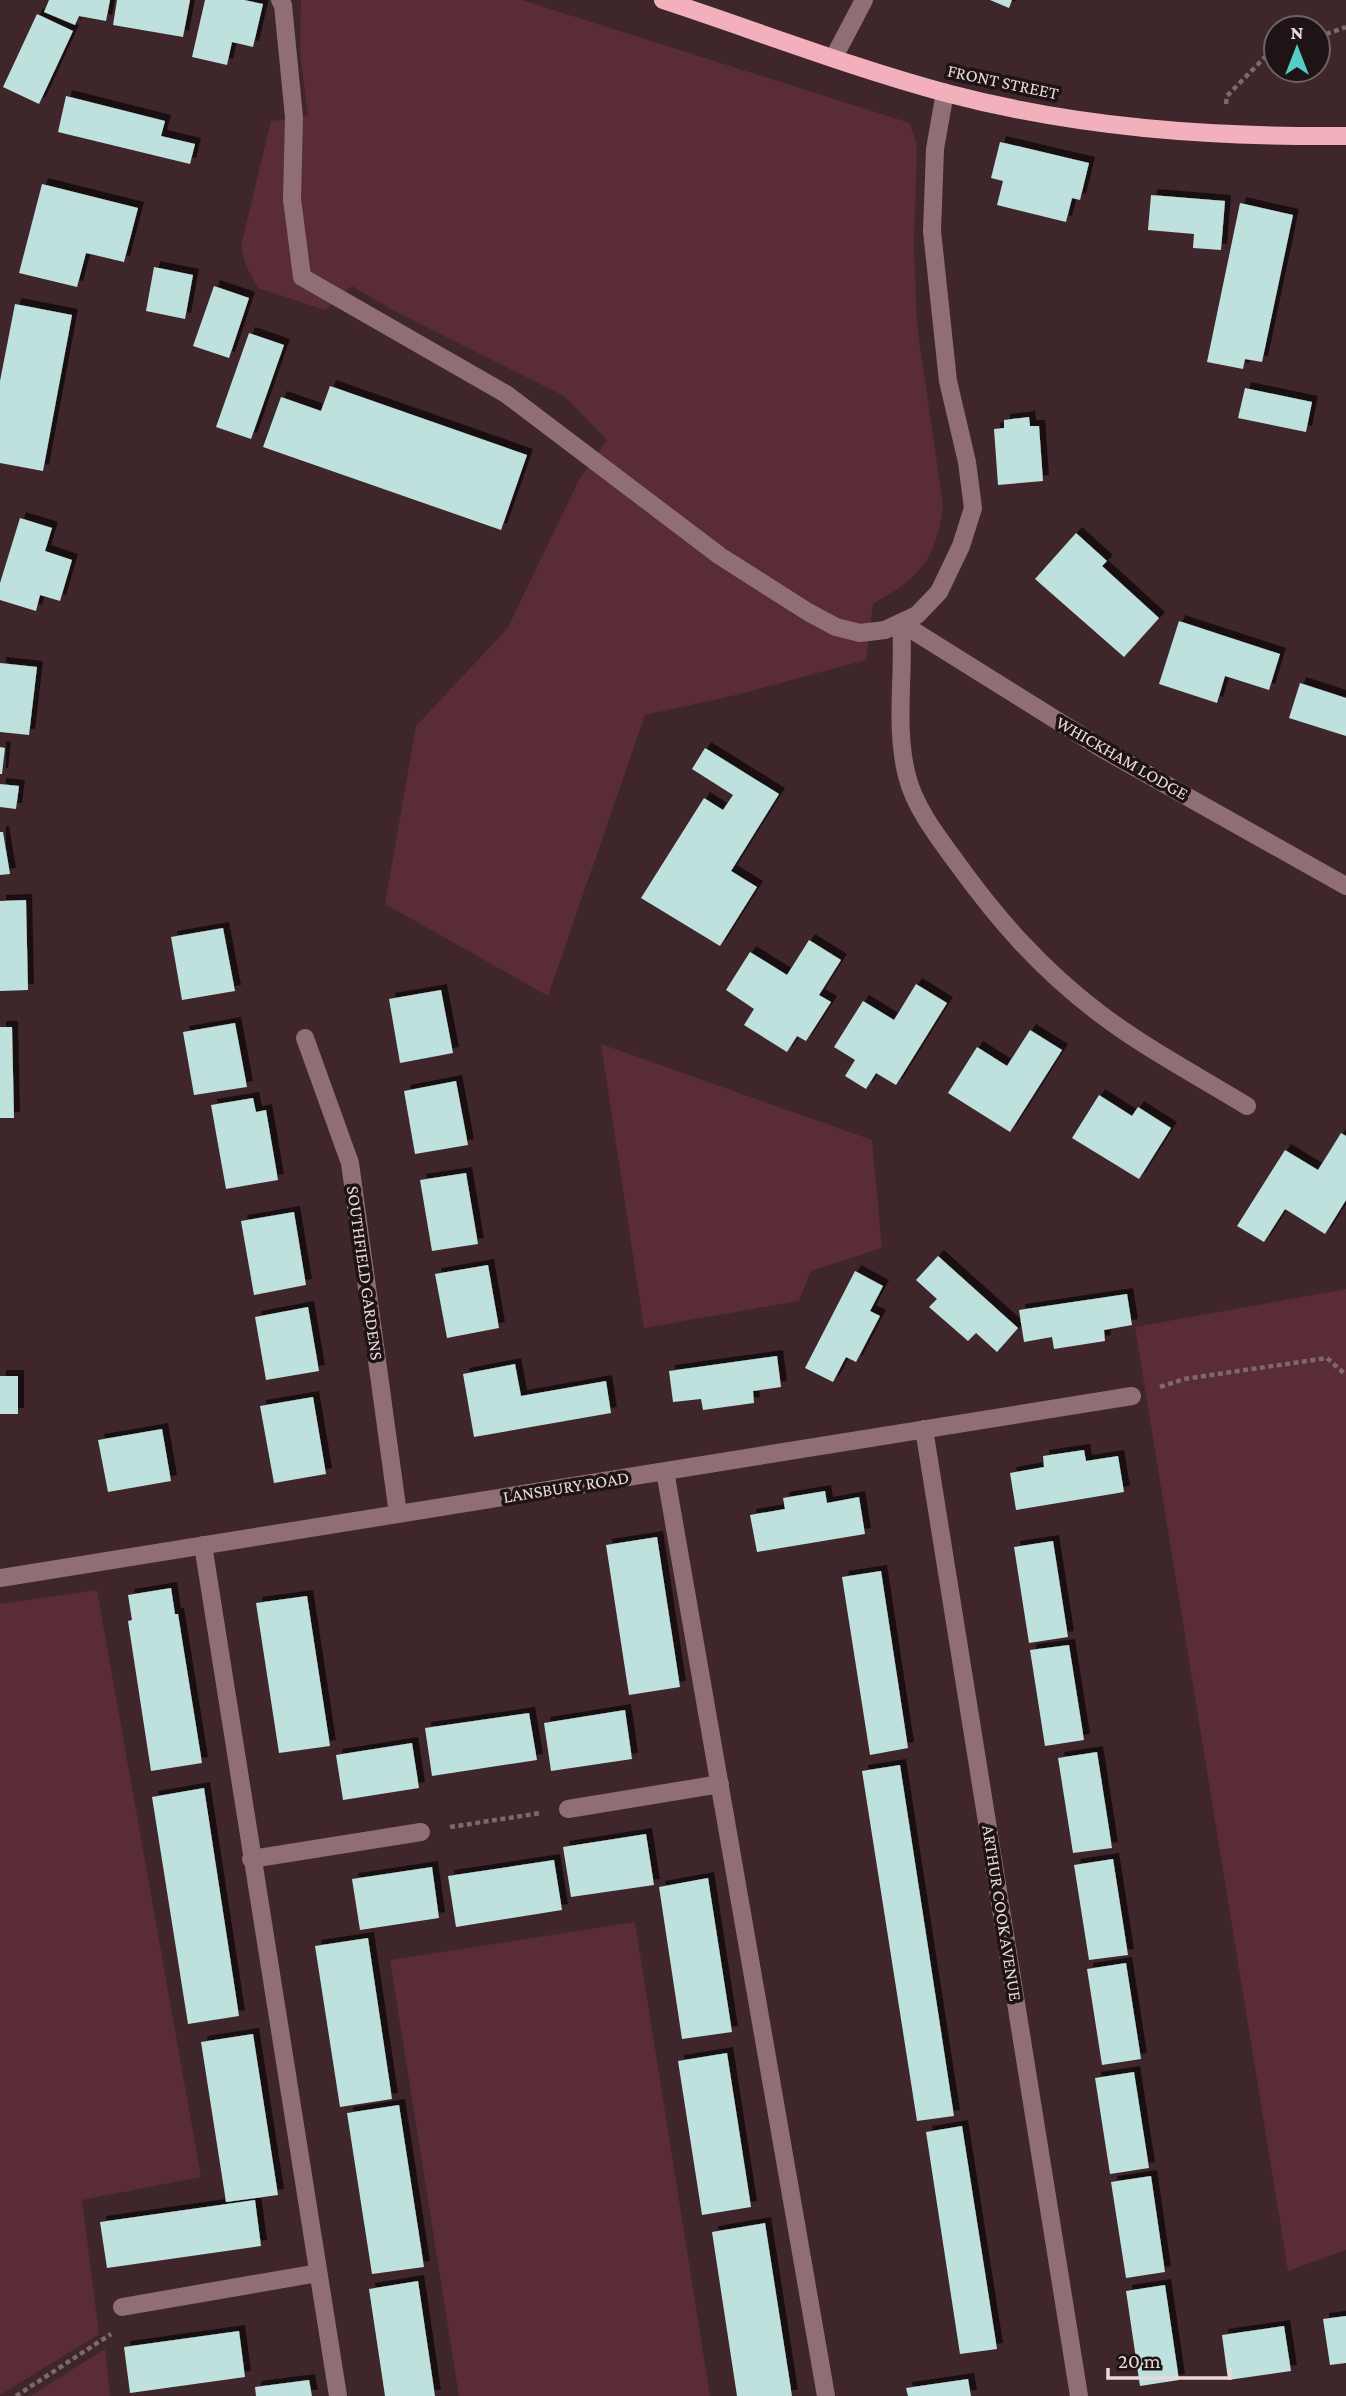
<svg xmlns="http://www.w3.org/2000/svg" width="1346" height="2396" font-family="'Crimson Pro',serif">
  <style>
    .green { fill: #592c36 }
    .building { fill: #bfe1de; filter: url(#shadow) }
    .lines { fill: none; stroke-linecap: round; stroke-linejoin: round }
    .path { stroke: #7d686c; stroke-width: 4.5; stroke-dasharray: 5 3.5; stroke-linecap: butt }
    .minor { stroke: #8f6f75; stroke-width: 18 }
    .major { stroke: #f1b0bc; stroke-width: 18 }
    .labels { text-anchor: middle; stroke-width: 7; stroke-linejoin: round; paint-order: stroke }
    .street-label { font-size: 18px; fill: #e9d9db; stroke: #1e1315 }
  </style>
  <defs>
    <filter id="shadow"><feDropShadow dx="6" dy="-6" stdDeviation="0" flood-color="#0009"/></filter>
  </defs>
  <rect width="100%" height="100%" fill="#3e262b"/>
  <!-- green -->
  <path class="green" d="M 301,0 L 522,0 L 910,123 L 917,145 L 914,245 L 917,325 L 943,506 C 936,561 920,577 873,604 L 866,660 L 736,695 L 645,715 L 548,996 L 385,904 L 416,726 L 507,629 L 579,480 L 607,440 L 564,396 L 396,312 L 352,286 L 325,310 L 258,288 L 246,266 L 241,246 L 271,121 L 308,116 L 300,52 Z
    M 601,1044 L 872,1140 L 882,1248 L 811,1271 L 799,1301 L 644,1328 Z
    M 1346,1289 L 1346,2250 L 1288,2271 L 1135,1327 Z
    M 97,1590 L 201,2177 L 82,2200 L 99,2334 L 0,2395 L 0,1604 Z
    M 635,1922 L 710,2396 L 459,2396 L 390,1960 Z
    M 105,2349 L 110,2396 L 30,2396 Z"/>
  <!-- building -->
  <path class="building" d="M 49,0 L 110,0 L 106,21 L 79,16 L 75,25 L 44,12 Z
    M 117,0 L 190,0 L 183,37 L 113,25 Z
    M 205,0 L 244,0 L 263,4 L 253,47 L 232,42 L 227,65 L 192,57 Z
    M 990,0 L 1012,0 L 1009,8 Z
    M 37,14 L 73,31 L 39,104 L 3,87 Z
    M 66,96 L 165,121 L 161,136 L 195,144 L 190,164 L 58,132 Z
    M 1000,142 L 1089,163 L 1080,200 L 1072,198 L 1066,222 L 997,205 L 1003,181 L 991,178 Z
    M 42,184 L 138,208 L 124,262 L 86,253 L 77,287 L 19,273 Z
    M 1151,195 L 1225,201 L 1221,250 L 1193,248 L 1194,234 L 1148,230 Z
    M 1240,203 L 1293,215 L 1262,362 L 1245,359 L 1243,369 L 1207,362 Z
    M 154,267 L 193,275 L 185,319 L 146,311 Z
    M 214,286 L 249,298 L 229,358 L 193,346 Z
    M 15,304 L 72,315 L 43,471 L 0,463 L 0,381 Z
    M 249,333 L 284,345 L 251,439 L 216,427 Z
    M 330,386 L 527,455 L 501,530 L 263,447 L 281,397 L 321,411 Z
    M 1245,388 L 1312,402 L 1306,432 L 1238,418 Z
    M 1029,417 L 1030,426 L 1039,426 L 1043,481 L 998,485 L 994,429 L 1004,428 L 1004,420 Z
    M 20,518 L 52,528 L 45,551 L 72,560 L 60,601 L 40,595 L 36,611 L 0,600 L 0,583 Z
    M 1076,533 L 1107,561 L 1102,566 L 1159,618 L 1124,657 L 1035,579 Z
    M 1179,621 L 1280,654 L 1269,690 L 1225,676 L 1217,703 L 1159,684 Z
    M 0,663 L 37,667 L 29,735 L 0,732 Z
    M 1300,683 L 1346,698 L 1346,736 L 1289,718 Z
    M 0,747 L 5,748 L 2,774 L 0,774 Z
    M 705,748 L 779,794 L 731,871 L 757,887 L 720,946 L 641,898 L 704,798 L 723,810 L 733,795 L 692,769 Z
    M 0,784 L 19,786 L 16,809 L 0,807 Z
    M 0,832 L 3,832 L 10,874 L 0,875 Z
    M 26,900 L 28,990 L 0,991 L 0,901 Z
    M 223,928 L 235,991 L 182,1000 L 171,937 Z
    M 809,940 L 841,960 L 819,995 L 831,1002 L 806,1041 L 797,1036 L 787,1052 L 744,1025 L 754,1009 L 726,990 L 750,952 L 787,975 Z
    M 916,984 L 947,1003 L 896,1085 L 876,1073 L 866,1089 L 845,1076 L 855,1060 L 834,1047 L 863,1001 L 894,1020 Z
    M 441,990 L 453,1053 L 400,1063 L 389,999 Z
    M 235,1023 L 247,1087 L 194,1095 L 183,1032 Z
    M 0,1027 L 12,1027 L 14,1118 L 0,1118 Z
    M 1030,1030 L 1062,1050 L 1010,1132 L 948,1093 L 977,1047 L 1007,1066 Z
    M 456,1081 L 468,1145 L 415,1154 L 404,1091 Z
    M 1099,1095 L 1132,1116 L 1138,1107 L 1171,1128 L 1139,1179 L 1072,1138 Z
    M 253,1098 L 256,1112 L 266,1110 L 278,1180 L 226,1189 L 211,1105 Z
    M 1341,1133 L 1346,1136 L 1346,1200 L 1325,1234 L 1285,1209 L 1264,1242 L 1237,1226 L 1285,1150 L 1318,1170 Z
    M 466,1173 L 478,1244 L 432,1251 L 420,1180 Z
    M 294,1212 L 306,1285 L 254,1295 L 241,1221 Z
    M 938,1256 L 1018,1328 L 997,1352 L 976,1333 L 968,1341 L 929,1307 L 937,1299 L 916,1280 Z
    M 488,1265 L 499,1328 L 447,1338 L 435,1274 Z
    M 855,1271 L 883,1286 L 870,1311 L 880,1316 L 856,1362 L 846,1357 L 833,1382 L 805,1368 Z
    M 1127,1294 L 1132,1325 L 1104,1330 L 1105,1341 L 1054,1349 L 1052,1337 L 1024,1342 L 1019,1310 Z
    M 308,1307 L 319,1371 L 266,1380 L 255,1317 Z
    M 777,1356 L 781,1387 L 753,1391 L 754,1403 L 703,1410 L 701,1399 L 673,1402 L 669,1371 Z
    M 515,1364 L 521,1396 L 606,1381 L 611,1413 L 474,1437 L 463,1374 Z
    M 0,1376 L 18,1376 L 18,1414 L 0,1414 Z
    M 313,1397 L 326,1474 L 274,1483 L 260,1406 Z
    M 162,1429 L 171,1481 L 108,1492 L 98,1440 Z
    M 1084,1450 L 1086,1461 L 1118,1456 L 1124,1492 L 1016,1510 L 1010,1473 L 1044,1467 L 1043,1456 Z
    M 825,1491 L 827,1503 L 859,1497 L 865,1534 L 757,1552 L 750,1515 L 785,1509 L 783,1498 Z
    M 657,1537 L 680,1687 L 629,1695 L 606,1545 Z
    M 1053,1541 L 1068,1637 L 1029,1643 L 1014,1547 Z
    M 881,1571 L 908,1748 L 870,1755 L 842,1577 Z
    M 171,1588 L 175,1614 L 178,1614 L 202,1763 L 151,1771 L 128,1621 L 132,1620 L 128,1595 Z
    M 307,1596 L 330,1746 L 279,1753 L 256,1603 Z
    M 1069,1645 L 1084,1740 L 1045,1746 L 1030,1650 Z
    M 625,1710 L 632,1759 L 551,1771 L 544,1723 Z
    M 529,1713 L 537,1760 L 432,1776 L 425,1728 Z
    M 412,1743 L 419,1788 L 343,1800 L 336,1755 Z
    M 1097,1752 L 1112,1848 L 1073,1853 L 1058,1758 Z
    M 900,1765 L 954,2116 L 917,2121 L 862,1771 Z
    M 204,1788 L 239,2016 L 188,2024 L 152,1797 Z
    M 646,1834 L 654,1885 L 571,1897 L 563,1847 Z
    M 1113,1859 L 1128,1955 L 1089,1960 L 1074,1865 Z
    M 554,1860 L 562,1910 L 456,1927 L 448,1876 Z
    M 432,1867 L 439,1918 L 360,1930 L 352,1879 Z
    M 708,1878 L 732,2032 L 682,2039 L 659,1887 Z
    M 368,1938 L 392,2099 L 340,2107 L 315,1946 Z
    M 1126,1963 L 1141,2059 L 1102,2065 L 1087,1969 Z
    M 253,2034 L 278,2195 L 226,2202 L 201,2042 Z
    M 727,2053 L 751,2207 L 702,2215 L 678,2061 Z
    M 1134,2072 L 1149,2168 L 1110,2174 L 1095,2078 Z
    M 399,2105 L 424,2267 L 372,2274 L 347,2113 Z
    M 962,2126 L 997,2349 L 960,2354 L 926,2132 Z
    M 1151,2176 L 1165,2272 L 1126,2278 L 1111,2182 Z
    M 255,2200 L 261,2246 L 107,2268 L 100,2222 Z
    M 765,2223 L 792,2396 L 737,2396 L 712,2232 Z
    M 418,2281 L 435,2396 L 385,2396 L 369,2289 Z
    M 1165,2285 L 1179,2380 L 1140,2386 L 1126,2291 Z
    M 1346,2316 L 1346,2363 L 1330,2365 L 1323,2319 Z
    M 1284,2326 L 1291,2371 L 1228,2380 L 1222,2335 Z
    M 239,2331 L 245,2377 L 130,2393 L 124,2347 Z
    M 968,2379 L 971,2396 L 908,2396 L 906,2388 Z
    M 309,2380 L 312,2396 L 256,2396 L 255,2387 Z"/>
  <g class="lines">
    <!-- path -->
    <path class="path" d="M 1318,37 L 1346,27
      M 1226,104 L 1227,96 L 1266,56 L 1276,52
      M 1160,1387 L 1184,1379 L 1327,1358 L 1346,1375
      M 450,1827 L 541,1813
      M 16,2396 L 111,2334"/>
    <!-- minor -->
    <path class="minor" d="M 280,0 L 283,5 L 294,117 L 292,199 L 302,277 L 506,394 L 720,556 L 808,612 L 836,627 L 860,633 L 885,630 L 917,615 L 939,592 L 961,546 L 973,508 L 967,462 L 948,381 L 932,231 L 935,149 L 945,92
      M 834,57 L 864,0
      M 901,623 C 905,675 894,725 907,776 C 915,808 938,837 957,863 C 998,920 1042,970 1099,1013 C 1145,1048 1198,1076 1247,1106
      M 901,623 L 1106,751 L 1346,886
      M 305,1038 L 350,1163 L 398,1514
      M 924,1429 L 1079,2396
      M 665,1471 L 826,2396
      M 203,1545 L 338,2396
      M 0,1578 L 1132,1396
      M 568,1809 L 720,1784
      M 251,1859 L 421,1832
      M 122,2307 L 318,2273"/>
    <!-- major -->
    <path class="major" d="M 663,0 C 757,31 850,67 946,93 C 1079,128 1209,137 1346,136"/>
  </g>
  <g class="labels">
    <!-- street labels -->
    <g class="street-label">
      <text transform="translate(1003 82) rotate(12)" y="6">FRONT STREET</text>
      <text transform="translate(1122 758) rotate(30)" y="6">WHICKHAM LODGE</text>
      <text transform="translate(365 1273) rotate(82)" y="6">SOUTHFIELD GARDENS</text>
      <text transform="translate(566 1487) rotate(-9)" y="6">LANSBURY ROAD</text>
      <text transform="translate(1002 1913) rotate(81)" y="6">ARTHUR COOK AVENUE</text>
    </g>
  </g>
  <!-- north arrow -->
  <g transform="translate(1297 49)"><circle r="33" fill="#1e1315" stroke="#6f6264" stroke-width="2"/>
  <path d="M0-5L12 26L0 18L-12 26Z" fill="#54cdc7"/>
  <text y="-10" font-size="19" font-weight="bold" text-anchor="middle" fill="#e9d9db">N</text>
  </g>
  <!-- scale -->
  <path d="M1108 2368v10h122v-10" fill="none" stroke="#e9d9db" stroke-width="3.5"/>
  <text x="1118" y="2368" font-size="21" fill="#e9d9db" stroke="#1e1315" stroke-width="5" paint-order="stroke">20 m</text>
</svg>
